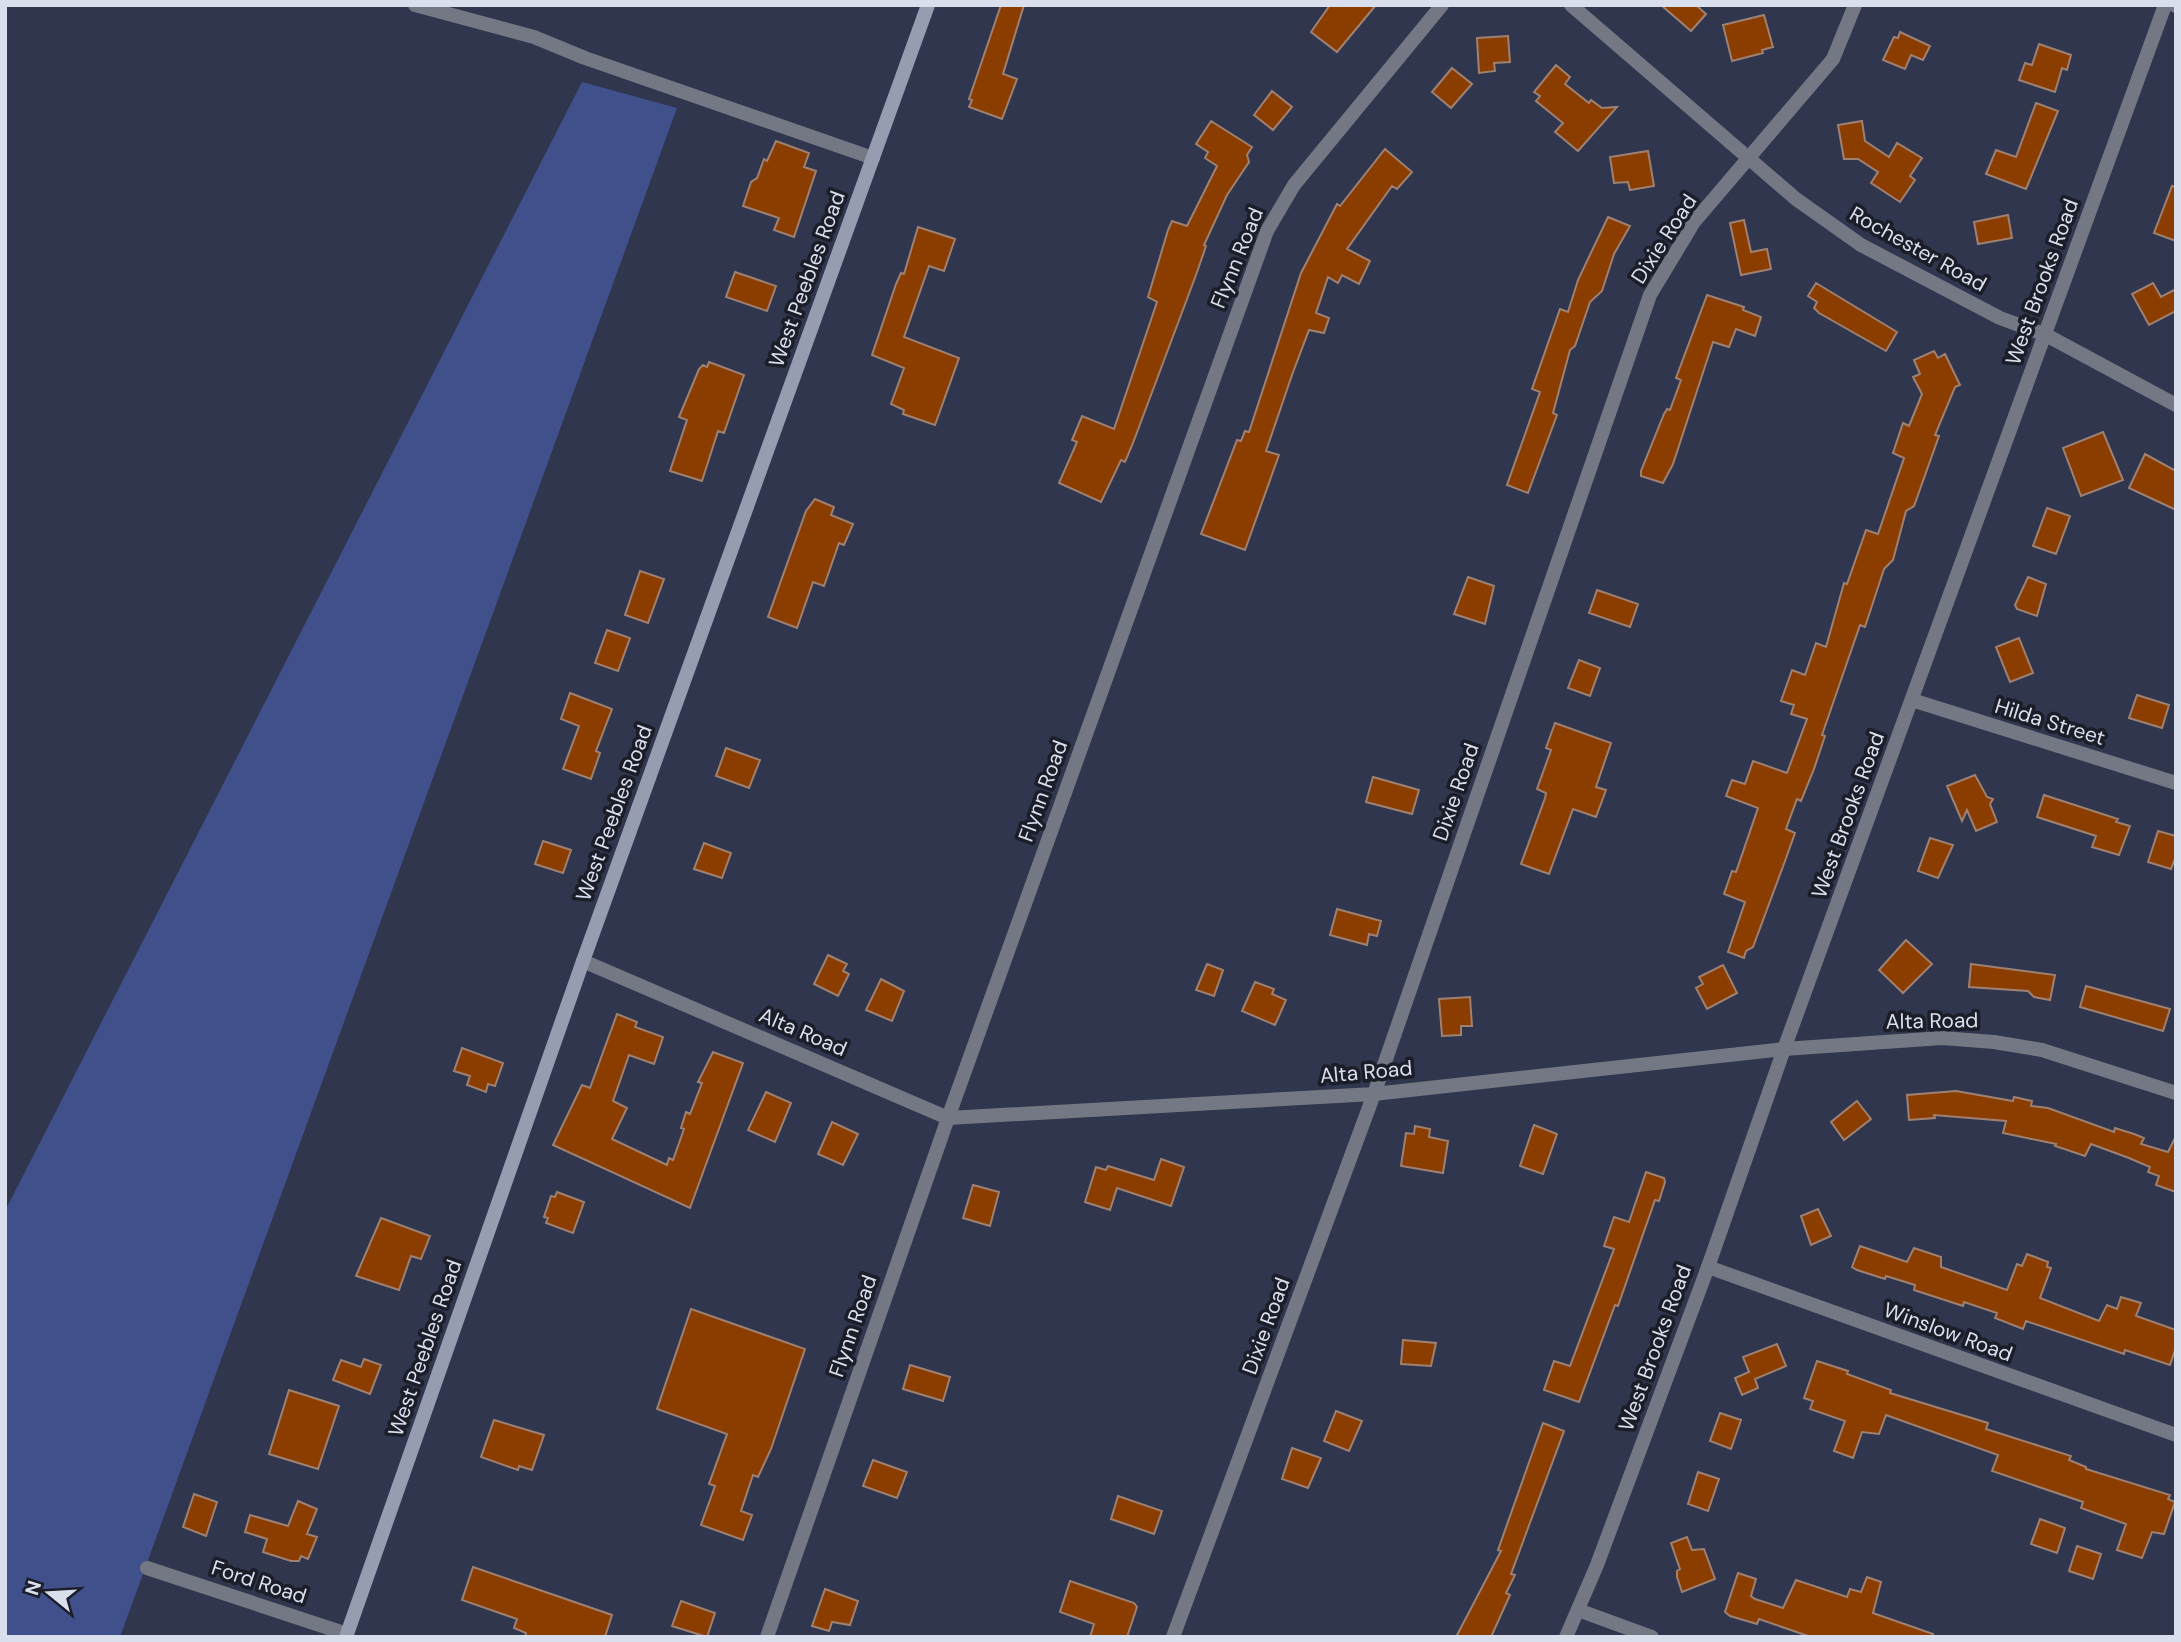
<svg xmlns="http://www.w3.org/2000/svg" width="2181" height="1642" font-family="'DM Sans',sans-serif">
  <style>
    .green { fill: #40508a }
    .building { fill: #8b3d00; stroke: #9e8172; stroke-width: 2 }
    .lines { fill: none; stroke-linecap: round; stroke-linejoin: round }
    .minor { stroke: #747884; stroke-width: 14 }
    .tertiary { stroke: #747884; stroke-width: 14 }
    .secondary { stroke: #969db0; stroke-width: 14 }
    .labels { text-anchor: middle; stroke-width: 7; stroke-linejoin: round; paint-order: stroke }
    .street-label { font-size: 21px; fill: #dadfee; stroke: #1b1e29 }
  </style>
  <rect width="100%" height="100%" fill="#2f364d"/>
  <!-- green -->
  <path class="green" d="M 582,82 L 677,108 L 120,1637 L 5,1637 L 5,1211 Z"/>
  <!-- building -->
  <path class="building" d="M 1001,5 L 1024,5 L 1003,74 L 1017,79 L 1002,119 L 969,107 L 972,100 L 969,99 Z
    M 1330,5 L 1376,5 L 1337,52 L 1311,32 Z
    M 1661,5 L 1696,5 L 1706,14 L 1691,31 Z
    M 1764,15 L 1773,47 L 1762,50 L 1763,53 L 1732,61 L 1723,25 Z
    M 1900,32 L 1930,46 L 1923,60 L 1911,55 L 1905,69 L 1883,60 L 1894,37 L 1898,38 Z
    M 1508,36 L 1510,62 L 1494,63 L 1495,71 L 1479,73 L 1477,38 Z
    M 2039,44 L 2071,55 L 2067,70 L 2062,68 L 2055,92 L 2019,80 L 2025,63 L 2032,65 Z
    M 1556,65 L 1570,77 L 1565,84 L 1589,103 L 1591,100 L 1602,108 L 1617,107 L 1578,151 L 1555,132 L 1563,123 L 1536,101 L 1540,96 L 1534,92 Z
    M 1452,68 L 1472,84 L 1451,108 L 1432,92 Z
    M 1272,91 L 1292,107 L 1273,130 L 1254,115 Z
    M 2036,103 L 2058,111 L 2026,189 L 1986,174 L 1996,150 L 2016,157 Z
    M 1211,121 L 1252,147 L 1247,155 L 1249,162 L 1227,195 L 1204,245 L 1206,246 L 1196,275 L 1133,443 L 1125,462 L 1121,460 L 1101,502 L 1059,483 L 1077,442 L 1072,440 L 1082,416 L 1114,429 L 1157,302 L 1148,297 L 1168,230 L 1172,221 L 1187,226 L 1217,166 L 1205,158 L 1208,152 L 1196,144 Z
    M 1862,121 L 1865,141 L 1889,157 L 1897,143 L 1922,158 L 1910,176 L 1915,180 L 1900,202 L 1871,183 L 1878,172 L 1858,159 L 1844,159 L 1838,125 Z
    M 776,141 L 809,153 L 804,167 L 816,171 L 794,237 L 774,230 L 779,218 L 743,206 L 751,182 L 757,178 L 764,159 L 767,161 Z
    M 1385,149 L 1412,172 L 1397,189 L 1392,186 L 1347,249 L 1370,261 L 1359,284 L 1342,275 L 1338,283 L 1328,277 L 1316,313 L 1329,318 L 1324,333 L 1309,330 L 1292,375 L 1266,451 L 1279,455 L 1245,550 L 1201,534 L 1237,440 L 1241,441 L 1245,431 L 1249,432 L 1301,273 L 1337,204 L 1340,206 Z
    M 1648,151 L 1654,186 L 1630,190 L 1628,182 L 1614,183 L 1610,157 Z
    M 2172,186 L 2176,187 L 2176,241 L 2154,233 Z
    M 2008,215 L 2012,238 L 1978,244 L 1974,222 Z
    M 1608,217 L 1630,226 L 1614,254 L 1602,291 L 1590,302 L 1575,346 L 1570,350 L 1553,413 L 1557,415 L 1528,493 L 1507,485 L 1540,392 L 1532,389 L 1560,309 L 1568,312 L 1578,280 Z
    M 1744,220 L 1751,252 L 1767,249 L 1771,269 L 1741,275 L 1730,223 Z
    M 918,227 L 955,239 L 944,271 L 929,266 L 904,337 L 959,358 L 935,425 L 903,414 L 904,410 L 891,404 L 904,368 L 872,355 L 896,284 L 901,273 L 904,274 Z
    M 735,272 L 776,286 L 767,311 L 726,297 Z
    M 1816,283 L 1897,332 L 1886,351 L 1819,313 L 1814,308 L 1817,302 L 1808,296 Z
    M 2153,283 L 2161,297 L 2176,289 L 2176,311 L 2149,325 L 2132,294 Z
    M 1707,295 L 1744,307 L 1743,310 L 1761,317 L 1755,336 L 1736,329 L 1729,347 L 1713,342 L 1673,464 L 1663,483 L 1641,476 L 1641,471 L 1664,414 L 1667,409 L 1670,410 L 1681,380 L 1676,378 Z
    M 1934,351 L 1938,358 L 1945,354 L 1960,385 L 1955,387 L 1935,435 L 1939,436 L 1914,506 L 1906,511 L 1893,560 L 1884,569 L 1865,627 L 1860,625 L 1822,735 L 1825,736 L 1814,769 L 1801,801 L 1797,799 L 1786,829 L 1795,833 L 1785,861 L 1753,947 L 1746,951 L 1744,958 L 1728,952 L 1745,902 L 1724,894 L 1732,871 L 1736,872 L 1758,808 L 1726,796 L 1732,780 L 1745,784 L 1753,761 L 1787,773 L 1807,719 L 1791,714 L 1794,705 L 1781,701 L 1792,670 L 1805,675 L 1816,643 L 1826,647 L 1844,583 L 1847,584 L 1866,530 L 1878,534 L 1904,458 L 1893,453 L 1903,423 L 1909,426 L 1922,394 L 1913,377 L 1920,374 L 1914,360 Z
    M 709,362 L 744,375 L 724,433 L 718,431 L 702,481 L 670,471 L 687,420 L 679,417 L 699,369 L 703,365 L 707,367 Z
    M 2103,432 L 2123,480 L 2081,496 L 2063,448 Z
    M 2145,454 L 2176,471 L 2176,510 L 2129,488 Z
    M 815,499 L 834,507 L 831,515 L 853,524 L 844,545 L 839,543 L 824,586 L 813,582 L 797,628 L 768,617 L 806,511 Z
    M 2047,508 L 2070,516 L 2056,554 L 2033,546 Z
    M 640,571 L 664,579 L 648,623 L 625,615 Z
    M 1468,577 L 1494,586 L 1485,624 L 1454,614 Z
    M 2028,577 L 2046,584 L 2037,616 L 2017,609 L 2015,605 Z
    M 1597,590 L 1638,604 L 1630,627 L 1589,613 Z
    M 607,630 L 630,638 L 618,671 L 595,663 Z
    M 2019,638 L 2033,673 L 2010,682 L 1996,647 Z
    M 1579,660 L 1600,668 L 1590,696 L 1568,688 Z
    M 570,693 L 612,709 L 596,751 L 600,753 L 591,779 L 563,769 L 579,726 L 561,719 Z
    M 2137,695 L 2169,705 L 2162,728 L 2129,718 Z
    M 1555,723 L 1611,743 L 1596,787 L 1606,790 L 1596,817 L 1573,809 L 1549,874 L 1521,864 L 1545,798 L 1546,793 L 1537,789 L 1551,750 L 1546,748 Z
    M 726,748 L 760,760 L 749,788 L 716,776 Z
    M 1975,775 L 1987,797 L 1993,799 L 1990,804 L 1997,822 L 1976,831 L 1967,810 L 1962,821 L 1947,786 Z
    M 1373,777 L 1419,790 L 1412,814 L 1366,802 Z
    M 2044,795 L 2118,819 L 2116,822 L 2130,826 L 2119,855 L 2092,847 L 2096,836 L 2037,817 Z
    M 2158,831 L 2176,836 L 2176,856 L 2171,869 L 2148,862 Z
    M 1930,838 L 1953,845 L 1938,878 L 1918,871 Z
    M 543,841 L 571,850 L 563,873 L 535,864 Z
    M 704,843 L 731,853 L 722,878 L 694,869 Z
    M 1337,909 L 1381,921 L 1377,936 L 1369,934 L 1367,945 L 1330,935 Z
    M 1906,940 L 1932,964 L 1903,993 L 1879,970 Z
    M 828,955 L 847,964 L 843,971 L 849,974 L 838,996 L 814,984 Z
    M 1207,964 L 1223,970 L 1214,996 L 1196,990 Z
    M 1971,964 L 2055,975 L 2050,1000 L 2034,997 L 2028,991 L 1969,987 Z
    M 1723,965 L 1737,993 L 1707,1009 L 1696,988 L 1703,984 L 1699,977 Z
    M 881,979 L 904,991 L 892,1021 L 866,1010 Z
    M 1255,982 L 1274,989 L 1272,994 L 1286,1000 L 1275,1025 L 1242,1011 Z
    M 2086,986 L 2170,1009 L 2163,1031 L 2080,1007 Z
    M 1470,997 L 1472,1026 L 1461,1026 L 1461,1035 L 1442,1036 L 1439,999 Z
    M 617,1014 L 637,1022 L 635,1027 L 663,1037 L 654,1064 L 629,1055 L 613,1101 L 627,1108 L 612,1139 L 667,1165 L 669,1158 L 673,1160 L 684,1129 L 681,1128 L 686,1112 L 690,1114 L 702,1083 L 698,1082 L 713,1052 L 743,1063 L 690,1208 L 553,1145 L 582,1085 L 590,1088 Z
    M 462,1048 L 503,1063 L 495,1086 L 488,1084 L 486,1092 L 467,1085 L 470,1076 L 454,1071 Z
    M 1956,1091 L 2013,1101 L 2014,1097 L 2032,1101 L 2031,1106 L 2048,1108 L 2114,1132 L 2115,1128 L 2134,1134 L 2144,1138 L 2141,1144 L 2168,1152 L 2176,1136 L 2176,1192 L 2156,1185 L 2159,1176 L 2148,1172 L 2150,1167 L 2129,1158 L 2091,1144 L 2085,1156 L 2055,1146 L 2056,1144 L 2003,1133 L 2006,1121 L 1934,1115 L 1935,1118 L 1909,1120 L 1907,1095 Z
    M 766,1092 L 791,1103 L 775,1142 L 748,1130 Z
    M 1857,1101 L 1871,1119 L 1844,1140 L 1831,1122 Z
    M 832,1122 L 858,1134 L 843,1165 L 818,1154 Z
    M 1534,1125 L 1557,1134 L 1543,1174 L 1520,1166 Z
    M 1415,1126 L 1430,1129 L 1429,1137 L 1448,1141 L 1443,1173 L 1401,1166 L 1406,1133 L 1414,1134 Z
    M 1161,1159 L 1184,1167 L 1171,1206 L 1117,1188 L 1110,1210 L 1085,1202 L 1096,1167 L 1106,1170 L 1108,1166 L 1154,1180 Z
    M 1646,1172 L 1664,1178 L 1665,1182 L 1659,1201 L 1655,1200 L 1618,1306 L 1615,1305 L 1579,1402 L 1544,1390 L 1554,1361 L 1570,1366 L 1614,1249 L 1604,1246 L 1614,1217 L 1629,1222 Z
    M 973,1185 L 999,1192 L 990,1226 L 963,1218 Z
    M 557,1192 L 584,1202 L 573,1233 L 546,1223 L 548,1218 L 544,1217 L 551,1196 L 555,1197 Z
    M 1818,1209 L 1831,1236 L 1811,1245 L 1801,1216 Z
    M 381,1218 L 430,1236 L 421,1259 L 411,1256 L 399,1290 L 356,1276 Z
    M 1860,1246 L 1907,1262 L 1914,1248 L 1941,1257 L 1941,1267 L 2007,1290 L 2017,1264 L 2022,1266 L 2027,1254 L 2048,1262 L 2047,1267 L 2051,1268 L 2040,1298 L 2099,1321 L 2107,1305 L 2117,1309 L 2121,1297 L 2141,1303 L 2136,1316 L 2176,1330 L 2176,1347 L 2170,1365 L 2125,1350 L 2124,1354 L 2026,1321 L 2023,1329 L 1995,1318 L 1997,1313 L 1964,1302 L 1963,1306 L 1914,1290 L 1915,1285 L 1886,1276 L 1885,1279 L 1857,1270 L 1852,1267 Z
    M 691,1309 L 805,1349 L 771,1449 L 758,1477 L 753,1475 L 741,1511 L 752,1515 L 743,1540 L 701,1525 L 715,1486 L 709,1484 L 727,1434 L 657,1409 Z
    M 1403,1340 L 1436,1343 L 1431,1366 L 1401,1364 Z
    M 1777,1344 L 1786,1366 L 1755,1379 L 1758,1388 L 1742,1395 L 1735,1378 L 1749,1372 L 1743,1357 Z
    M 364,1359 L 381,1365 L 370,1394 L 333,1380 L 341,1360 L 361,1367 Z
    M 1817,1361 L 1848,1371 L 1847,1374 L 1891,1390 L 1890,1393 L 1988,1423 L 1986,1429 L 2071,1456 L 2069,1460 L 2086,1467 L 2086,1469 L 2170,1495 L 2168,1499 L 2175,1502 L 2164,1534 L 2152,1532 L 2142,1558 L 2117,1550 L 2126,1524 L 2081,1508 L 2083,1502 L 1992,1471 L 1998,1455 L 1886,1415 L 1879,1434 L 1862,1432 L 1853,1458 L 1834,1451 L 1845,1421 L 1810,1409 L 1813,1401 L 1804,1398 Z
    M 910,1365 L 950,1377 L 943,1401 L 903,1389 Z
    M 289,1390 L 339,1406 L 318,1469 L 269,1454 Z
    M 1336,1411 L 1362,1421 L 1349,1451 L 1324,1441 Z
    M 1720,1413 L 1741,1420 L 1731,1449 L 1710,1441 Z
    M 494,1420 L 544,1435 L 532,1470 L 519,1466 L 518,1470 L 481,1457 Z
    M 1543,1423 L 1564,1431 L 1511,1574 L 1515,1575 L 1506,1593 L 1510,1595 L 1491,1637 L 1456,1637 L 1501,1551 L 1498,1550 Z
    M 1292,1448 L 1321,1458 L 1308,1488 L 1282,1479 Z
    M 873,1460 L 907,1472 L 897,1498 L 863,1486 Z
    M 1698,1472 L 1719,1479 L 1708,1511 L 1688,1504 Z
    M 194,1494 L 217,1502 L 206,1536 L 183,1527 Z
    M 1118,1496 L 1162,1511 L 1154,1534 L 1111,1519 Z
    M 298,1501 L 317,1509 L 307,1534 L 317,1537 L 308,1559 L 301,1556 L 299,1561 L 291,1561 L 263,1552 L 267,1539 L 245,1532 L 250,1515 L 288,1526 Z
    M 2040,1519 L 2065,1528 L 2057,1553 L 2031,1544 Z
    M 1687,1537 L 1692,1550 L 1704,1549 L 1715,1579 L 1682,1592 L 1677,1577 L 1677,1571 L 1680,1569 L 1671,1543 Z
    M 2077,1546 L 2101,1554 L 2093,1579 L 2069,1571 Z
    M 473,1567 L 612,1615 L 605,1637 L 525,1637 L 526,1633 L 514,1628 L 517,1619 L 462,1600 Z
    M 1738,1573 L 1756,1579 L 1751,1596 L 1755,1599 L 1783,1608 L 1796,1580 L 1847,1597 L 1850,1589 L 1861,1592 L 1867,1577 L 1881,1582 L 1873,1613 L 1933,1634 L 1933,1637 L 1811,1637 L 1759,1619 L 1757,1624 L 1730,1616 L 1725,1612 Z
    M 1070,1581 L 1134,1603 L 1137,1607 L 1127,1637 L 1090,1637 L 1094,1624 L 1060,1612 Z
    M 825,1589 L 858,1601 L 850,1625 L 832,1622 L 829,1631 L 812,1626 Z
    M 681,1601 L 715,1613 L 707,1637 L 672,1626 Z"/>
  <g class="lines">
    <!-- minor -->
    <path class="minor" d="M 415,5 L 534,37 L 585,58 L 873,158
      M 2174,5 L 2176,6
      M 1912,700 L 2176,783
      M 583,961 L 948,1118 L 1374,1094 L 1784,1049 L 1942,1038 L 1994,1042 L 2042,1050 L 2176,1093
      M 1708,1267 L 2176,1435
      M 147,1568 L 347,1634
      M 1578,1610 L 1652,1637
      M 767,1637 L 948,1118 L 1267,231 L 1294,185 L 1442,5
      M 1173,1637 L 1374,1094 L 1650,295 L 1694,222 L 1833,59 L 1855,5"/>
    <!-- tertiary -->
    <path class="tertiary" d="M 1571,5 L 1796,199 L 1861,245 L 2000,318 L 2046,335 L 2176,405
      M 1566,1637 L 1597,1565 L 1708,1267 L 1784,1049 L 2165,5"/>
    <!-- secondary -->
    <path class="secondary" d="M 346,1637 L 583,961 L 928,5"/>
  </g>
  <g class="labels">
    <!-- street labels -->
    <g class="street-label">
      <text transform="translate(1664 239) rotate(-57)" y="7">Dixie Road</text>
      <text transform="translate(1918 249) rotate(29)" y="7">Rochester Road</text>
      <text transform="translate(1237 258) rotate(-68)" y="7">Flynn Road</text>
      <text transform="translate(807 279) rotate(-70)" y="7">West Peebles Road</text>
      <text transform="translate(2042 282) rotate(-70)" y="7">West Brooks Road</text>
      <text transform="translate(2050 722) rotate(17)" y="7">Hilda Street</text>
      <text transform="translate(1043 791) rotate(-70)" y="7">Flynn Road</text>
      <text transform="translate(1456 792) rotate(-71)" y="7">Dixie Road</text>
      <text transform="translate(614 813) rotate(-70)" y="7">West Peebles Road</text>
      <text transform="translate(1848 815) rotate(-70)" y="7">West Brooks Road</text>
      <text transform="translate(1932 1021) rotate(-1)" y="7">Alta Road</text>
      <text transform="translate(803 1032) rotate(23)" y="7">Alta Road</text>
      <text transform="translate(1366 1072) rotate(-5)" y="7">Alta Road</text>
      <text transform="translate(853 1326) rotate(-71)" y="7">Flynn Road</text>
      <text transform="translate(1266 1326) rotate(-70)" y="7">Dixie Road</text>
      <text transform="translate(1948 1332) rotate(20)" y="7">Winslow Road</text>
      <text transform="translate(425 1348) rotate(-71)" y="7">West Peebles Road</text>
      <text transform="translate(1655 1348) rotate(-70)" y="7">West Brooks Road</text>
      <text transform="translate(259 1582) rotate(18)" y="7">Ford Road</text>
    </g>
  </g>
  <!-- border -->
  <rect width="2181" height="1642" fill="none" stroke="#dadfee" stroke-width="14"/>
  <!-- north arrow -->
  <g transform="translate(49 1593) rotate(288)" stroke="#1b1e29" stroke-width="5" paint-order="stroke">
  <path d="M0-5L12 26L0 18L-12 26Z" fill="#dadfee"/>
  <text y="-10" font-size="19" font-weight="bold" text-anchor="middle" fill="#dadfee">N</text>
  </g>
</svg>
